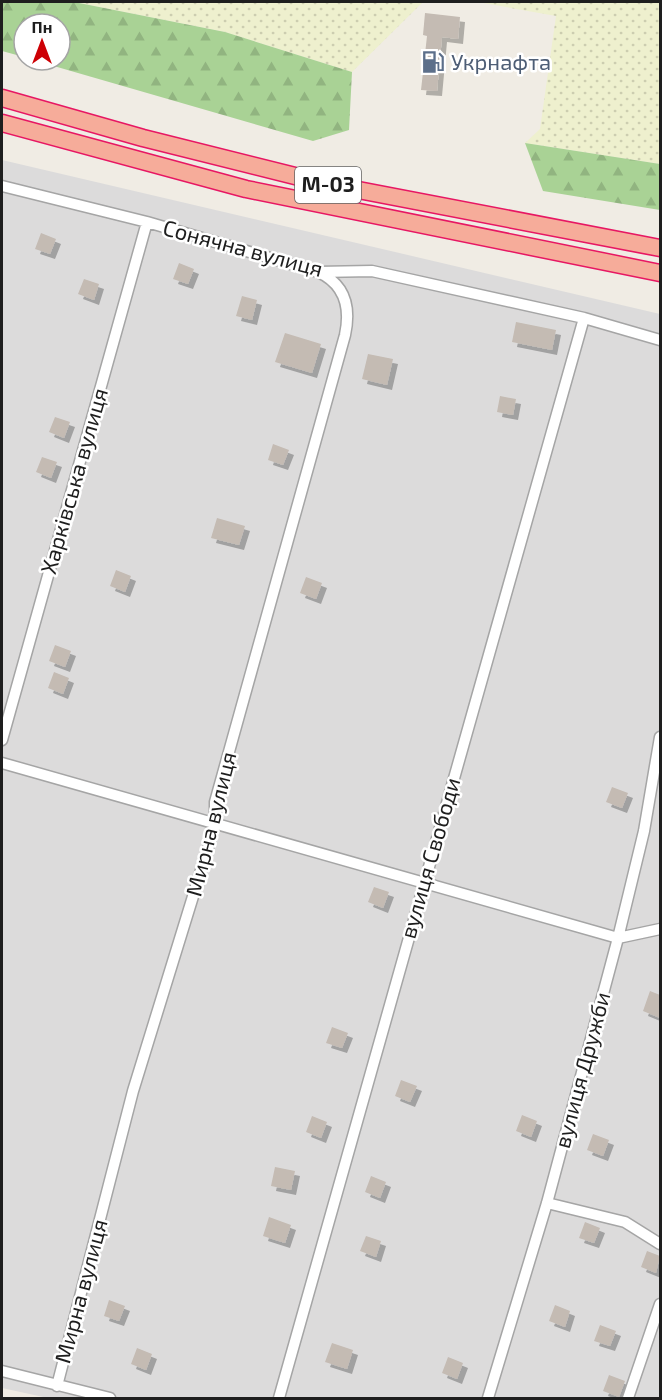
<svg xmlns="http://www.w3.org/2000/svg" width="662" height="1400" font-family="'Exo 2',sans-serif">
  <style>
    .residential { fill: #dcdbdb }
    .farmland { fill: url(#farmland-dots) }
    .forest { fill: url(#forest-firs) }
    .building { fill: #c4bbb3; filter: url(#shadow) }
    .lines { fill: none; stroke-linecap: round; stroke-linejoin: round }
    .minor-casing { stroke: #a5a5a5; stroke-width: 13 }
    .trunk-casing { stroke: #e71763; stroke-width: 19 }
    .minor { stroke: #fff; stroke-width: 10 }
    .trunk { stroke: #f6ac9a; stroke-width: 16 }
    .labels { text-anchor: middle; stroke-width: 5; stroke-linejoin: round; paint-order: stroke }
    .shield { fill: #fff; stroke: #626262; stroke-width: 1.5 }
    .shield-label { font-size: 21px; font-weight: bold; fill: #1e1e1e }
    .service-label { font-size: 22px; fill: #4e5e75; stroke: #fff; text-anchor: start }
    .street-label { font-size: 22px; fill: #1e1e1e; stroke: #fff }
  </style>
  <defs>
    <pattern id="farmland-dots" width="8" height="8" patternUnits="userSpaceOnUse" patternTransform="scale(1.5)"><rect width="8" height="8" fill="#eef0ce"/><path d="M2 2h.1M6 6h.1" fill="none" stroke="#cccdb0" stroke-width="1.8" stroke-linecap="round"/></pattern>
    <pattern id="forest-firs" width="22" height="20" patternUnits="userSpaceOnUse" patternTransform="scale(1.5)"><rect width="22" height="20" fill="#a9d295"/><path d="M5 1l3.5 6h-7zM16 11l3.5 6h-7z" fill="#91b480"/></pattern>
    <filter id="shadow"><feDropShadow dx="5" dy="5" stdDeviation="0" flood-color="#0004"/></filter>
  </defs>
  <rect width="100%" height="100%" fill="#f0ece4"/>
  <!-- residential -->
  <path class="residential" d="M 2,160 L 660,314 L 660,1398 L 48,1398 L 2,1388 Z"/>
  <!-- farmland -->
  <path class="farmland" d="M 74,2 L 423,2 L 352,72 L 225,32 Z
    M 478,2 L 660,2 L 660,164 L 525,143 L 540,129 L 556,16 Z"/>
  <!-- forest -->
  <path class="forest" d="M 2,2 L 74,2 L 225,32 L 352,72 L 349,130 L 313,141 L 33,60 L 60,60 L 60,24 L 24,24 L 24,57 L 2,51 Z
    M 525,143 L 660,164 L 660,210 L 543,191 Z"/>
  <!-- building -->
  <path class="building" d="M 425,13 L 460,17 L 458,39 L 442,37 L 437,91 L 421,90 L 427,36 L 423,35 Z
    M 41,233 L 56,239 L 50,254 L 35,249 Z
    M 179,263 L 194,269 L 188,284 L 173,279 Z
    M 84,279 L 99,284 L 94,300 L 78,294 Z
    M 242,296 L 257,300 L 252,320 L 236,316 Z
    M 516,322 L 556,330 L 552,350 L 512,342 Z
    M 285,333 L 321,344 L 312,373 L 275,362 Z
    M 368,354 L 393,359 L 387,385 L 362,379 Z
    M 500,396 L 516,399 L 513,415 L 497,412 Z
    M 55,417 L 70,422 L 64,438 L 49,432 Z
    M 273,444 L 289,450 L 283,465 L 268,460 Z
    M 42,457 L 57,462 L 51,478 L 36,472 Z
    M 217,518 L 245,526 L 239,545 L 211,538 Z
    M 116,570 L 131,576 L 125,592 L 110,586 Z
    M 306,577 L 322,583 L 316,599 L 300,593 Z
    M 55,645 L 71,651 L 65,667 L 49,661 Z
    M 54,672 L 69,678 L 63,694 L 48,688 Z
    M 612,787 L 628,793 L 622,808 L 606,802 Z
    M 374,887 L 389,892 L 383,908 L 368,902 Z
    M 650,991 L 660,995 L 660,1018 L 643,1011 Z
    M 332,1027 L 348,1033 L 342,1048 L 326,1043 Z
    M 401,1080 L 417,1086 L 410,1102 L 395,1096 Z
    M 522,1115 L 537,1121 L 531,1137 L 516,1131 Z
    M 312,1116 L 327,1122 L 321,1138 L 306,1132 Z
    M 593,1134 L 609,1140 L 603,1156 L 587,1150 Z
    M 275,1167 L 295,1171 L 291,1190 L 271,1186 Z
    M 371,1176 L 386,1182 L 380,1198 L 365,1192 Z
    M 269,1217 L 291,1225 L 285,1243 L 263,1236 Z
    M 585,1222 L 600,1228 L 594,1243 L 579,1238 Z
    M 366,1236 L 381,1241 L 376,1257 L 360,1251 Z
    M 647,1251 L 660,1256 L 656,1273 L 641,1267 Z
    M 109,1300 L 125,1306 L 119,1321 L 104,1316 Z
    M 555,1305 L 570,1311 L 565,1327 L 549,1321 Z
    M 600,1325 L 616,1331 L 610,1346 L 594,1341 Z
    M 332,1343 L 353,1350 L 347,1369 L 325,1362 Z
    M 137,1348 L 152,1354 L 146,1370 L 131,1364 Z
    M 448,1357 L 463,1363 L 457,1379 L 442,1373 Z
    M 609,1375 L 625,1381 L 619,1397 L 603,1391 Z"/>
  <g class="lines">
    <!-- minor casing -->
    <g class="minor-casing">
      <path id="minor" d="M 2,186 L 147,222 L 318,272 L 372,271 L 584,318 L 660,340
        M 2,740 L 147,222
        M 2,763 L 618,938 L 660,929
        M 547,1203 L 625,1222 L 660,1244
        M 2,1371 L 110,1398
        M 57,1386 L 133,1091 L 215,825 L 215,802 L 345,335 C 351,307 345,284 318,272
        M 279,1398 L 584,318
        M 488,1398 L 547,1203 L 618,938 L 644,831 L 660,737
        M 628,1398 L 660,1304"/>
    </g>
    <!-- trunk casing -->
    <g class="trunk-casing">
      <path id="trunk" d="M 2,98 L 143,138 L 327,184 L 660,248
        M 2,123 L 246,189 L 660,273"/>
    </g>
    <!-- minor -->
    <use href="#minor" class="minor"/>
    <!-- trunk -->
    <use href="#trunk" class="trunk"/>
  </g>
  <!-- icons -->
  <defs>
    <g id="fuel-bare" transform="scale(1.8)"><path d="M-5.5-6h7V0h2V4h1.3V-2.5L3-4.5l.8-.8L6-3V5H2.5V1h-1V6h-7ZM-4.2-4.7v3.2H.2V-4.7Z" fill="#5c6f8a" stroke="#fff" stroke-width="2.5" paint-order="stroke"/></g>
  </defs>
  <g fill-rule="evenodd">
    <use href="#fuel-bare" x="433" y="62"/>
  </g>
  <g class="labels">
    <!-- shield labels -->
    <rect class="shield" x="295" y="167" width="66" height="36" rx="4.5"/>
    <g class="shield-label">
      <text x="328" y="192">М-03</text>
    </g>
    <!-- service labels -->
    <g class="service-label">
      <text x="451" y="70">Укрнафта</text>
    </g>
    <!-- street labels -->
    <g class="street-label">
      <text transform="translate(243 248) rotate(15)" y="8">Сонячна вулиця</text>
      <text transform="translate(74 481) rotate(-74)" y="8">Харківська вулиця</text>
      <text transform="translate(211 824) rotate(-76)" y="8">Мирна вулиця</text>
      <text transform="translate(430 858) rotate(-74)" y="8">вулиця Свободи</text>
      <text transform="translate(582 1070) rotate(-75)" y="8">вулиця Дружби</text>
      <text transform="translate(81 1291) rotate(-75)" y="8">Мирна вулиця</text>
    </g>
  </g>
  <!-- border -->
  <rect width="662" height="1400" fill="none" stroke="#1e1e1e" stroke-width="6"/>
  <!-- north arrow -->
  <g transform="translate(42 42)"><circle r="28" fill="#ffffff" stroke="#a5a5a5" stroke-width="1.5"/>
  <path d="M0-4.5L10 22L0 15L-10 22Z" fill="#cd0005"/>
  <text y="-9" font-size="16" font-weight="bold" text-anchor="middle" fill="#1e1e1e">Пн</text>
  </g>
</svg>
